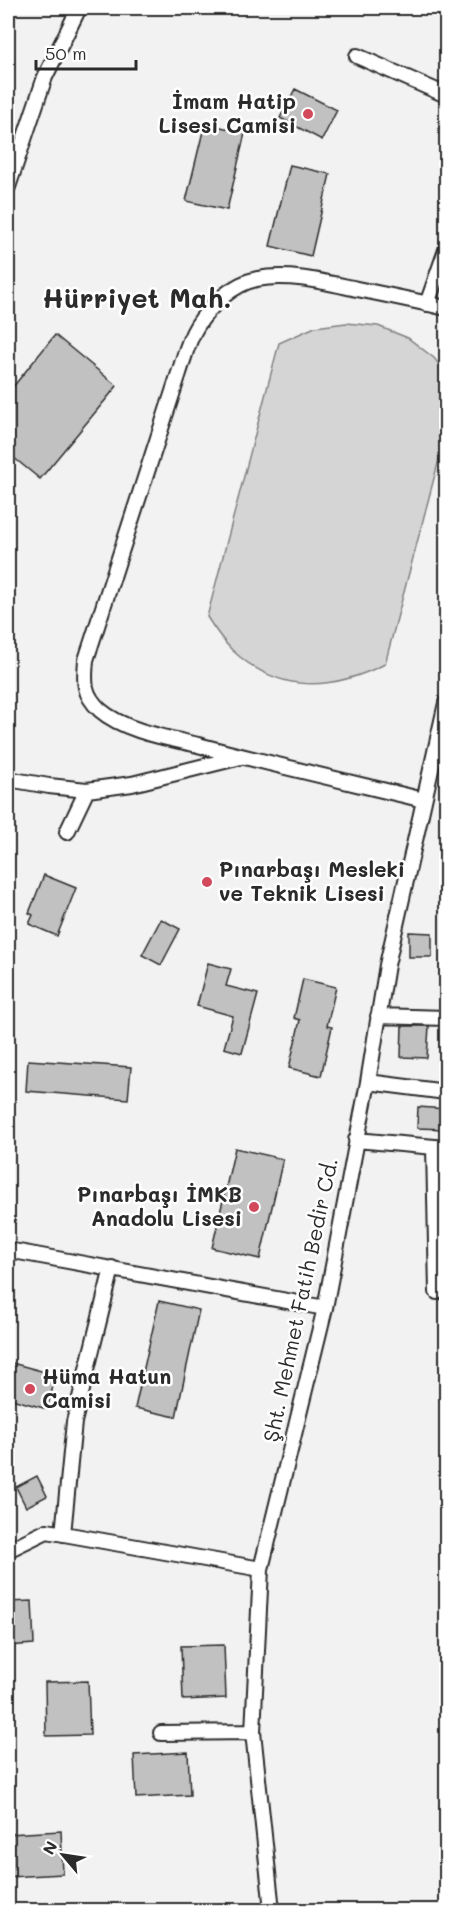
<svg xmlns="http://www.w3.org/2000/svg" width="454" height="1918" font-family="Mali,sans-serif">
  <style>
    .green { fill: #d5d5d5; stroke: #808080; stroke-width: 1.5 }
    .building { fill: #c1c1c1; stroke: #2b2b2b; stroke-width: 1.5 }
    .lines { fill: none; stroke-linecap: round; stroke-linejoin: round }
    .minor-casing { stroke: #2b2b2b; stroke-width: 18 }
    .minor { stroke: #fff; stroke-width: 14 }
    .poi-dot { fill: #d1495b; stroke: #fff; stroke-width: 2 }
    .labels { text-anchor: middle; stroke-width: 5; stroke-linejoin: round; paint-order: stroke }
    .poi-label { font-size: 21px; font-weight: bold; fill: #2b2b2b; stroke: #fff; text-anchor: end }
    .street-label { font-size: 21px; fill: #2b2b2b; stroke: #fff }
    .district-label { font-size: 27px; font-weight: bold; fill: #2b2b2b; stroke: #fff }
  </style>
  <rect width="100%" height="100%" fill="#f2f2f2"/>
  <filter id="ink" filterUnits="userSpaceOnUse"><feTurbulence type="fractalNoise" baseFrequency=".0167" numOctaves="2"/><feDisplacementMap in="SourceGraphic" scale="12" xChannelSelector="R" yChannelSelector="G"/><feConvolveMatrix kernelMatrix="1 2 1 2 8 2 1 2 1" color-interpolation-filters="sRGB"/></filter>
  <g filter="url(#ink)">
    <!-- green -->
    <path class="green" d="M 346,323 L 378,326 L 408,338 L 434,358 L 446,373 L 446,433 L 385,664 C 331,691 279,694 232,650 C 222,640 214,628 207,617 L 279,343 L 315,327 Z"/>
    <!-- building -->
    <path class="building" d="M 295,89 L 337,110 L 322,140 L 280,118 Z
      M 205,123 L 245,133 L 227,210 L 186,201 Z
      M 290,165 L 330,174 L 311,256 L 270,246 Z
      M 55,335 L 117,386 L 40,479 L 8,453 L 8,393 Z
      M 44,875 L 76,888 L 57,936 L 29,924 L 33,915 L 29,913 Z
      M 161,919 L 180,929 L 161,965 L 142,955 Z
      M 409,932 L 432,933 L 432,957 L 409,957 Z
      M 208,963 L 231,969 L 226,986 L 258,994 L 242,1053 L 224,1048 L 233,1016 L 197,1006 Z
      M 303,979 L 336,987 L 327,1026 L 332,1027 L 321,1076 L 289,1068 L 300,1020 L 294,1018 Z
      M 402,1026 L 429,1026 L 427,1058 L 401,1057 Z
      M 28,1060 L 131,1067 L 128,1099 L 26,1091 Z
      M 418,1107 L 446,1109 L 444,1129 L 417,1128 Z
      M 235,1148 L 283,1159 L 260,1259 L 212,1248 Z
      M 159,1301 L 199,1310 L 176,1417 L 135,1408 Z
      M 12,1363 L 56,1375 L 47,1409 L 8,1398 L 8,1380 Z
      M 37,1476 L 47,1496 L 26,1507 L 16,1487 Z
      M 32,1601 L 34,1644 L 8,1646 L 8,1602 Z
      M 224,1645 L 226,1698 L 183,1700 L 181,1646 Z
      M 88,1681 L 90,1735 L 46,1736 L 45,1682 Z
      M 188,1752 L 190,1795 L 136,1798 L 134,1755 Z
      M 61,1831 L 63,1874 L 9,1877 L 8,1834 Z"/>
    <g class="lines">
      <!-- minor casing -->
      <g class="minor-casing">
        <path id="minor" d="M 357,56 L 446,95
          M 8,187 L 45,77 L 79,8
          M 427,304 L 446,250
          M 8,779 L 49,786 L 87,790 L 132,784 L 241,757
          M 424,800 C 349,782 273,765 198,745 C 168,738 124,731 100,710 C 83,694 84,682 86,660 L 179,373 C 184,358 188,340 197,326 C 210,306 232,284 257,279 C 290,273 324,282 357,289 C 387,295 417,301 446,308
          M 67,832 L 87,790
          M 378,1016 L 446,1018
          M 368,1082 L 446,1092
          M 356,1140 L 446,1148
          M 434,1147 L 437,1292
          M 8,1250 L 325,1308
          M 63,1534 L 74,1422 L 112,1268
          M 8,1550 L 47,1531 L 261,1569
          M 161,1733 L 253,1732
          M 272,1910 L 253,1732 L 261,1569 L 325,1308 L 368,1082 L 387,965 L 446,703"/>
      </g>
      <!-- minor -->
      <use href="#minor" class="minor"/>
    </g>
  </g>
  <!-- markers -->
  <g class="poi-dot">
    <circle cx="308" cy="114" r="6"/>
    <circle cx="207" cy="882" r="6"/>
    <circle cx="254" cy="1207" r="6"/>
    <circle cx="30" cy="1389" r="6"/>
  </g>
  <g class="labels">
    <!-- poi labels -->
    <g class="poi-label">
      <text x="296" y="109">İmam Hatip<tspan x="296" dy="24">Lisesi Camisi</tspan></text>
      <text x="219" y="877" text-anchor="start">Pınarbaşı Mesleki<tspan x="219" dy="24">ve Teknik Lisesi</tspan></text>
      <text x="242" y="1202">Pınarbaşı İMKB<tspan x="242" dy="24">Anadolu Lisesi</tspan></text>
      <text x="42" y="1384" text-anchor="start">Hüma Hatun<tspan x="42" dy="24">Camisi</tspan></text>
    </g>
    <!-- street labels -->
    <g class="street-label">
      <text transform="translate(301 1300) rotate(-78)" y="7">Şht. Mehmet Fatih Bedir Cd.</text>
    </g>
    <!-- district labels -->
    <g class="district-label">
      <text x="137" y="308">Hürriyet Mah.</text>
    </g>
  </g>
  <!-- margin -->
  <rect width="454" height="1918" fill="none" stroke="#fff" stroke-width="30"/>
  <rect x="15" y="15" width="424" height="1888" fill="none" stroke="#2b2b2b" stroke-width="2" filter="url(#ink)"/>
  <!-- north arrow -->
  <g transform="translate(63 1855) rotate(299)" stroke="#ffffff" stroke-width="4.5" paint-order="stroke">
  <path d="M0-4.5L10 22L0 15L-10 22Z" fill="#2b2b2b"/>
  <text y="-9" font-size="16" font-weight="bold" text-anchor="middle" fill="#2b2b2b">N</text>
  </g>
  <!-- scale -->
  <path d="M36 60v9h100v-9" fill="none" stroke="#2b2b2b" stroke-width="3"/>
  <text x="45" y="60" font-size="18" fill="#2b2b2b" stroke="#ffffff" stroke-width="4.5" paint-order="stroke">50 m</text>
</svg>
